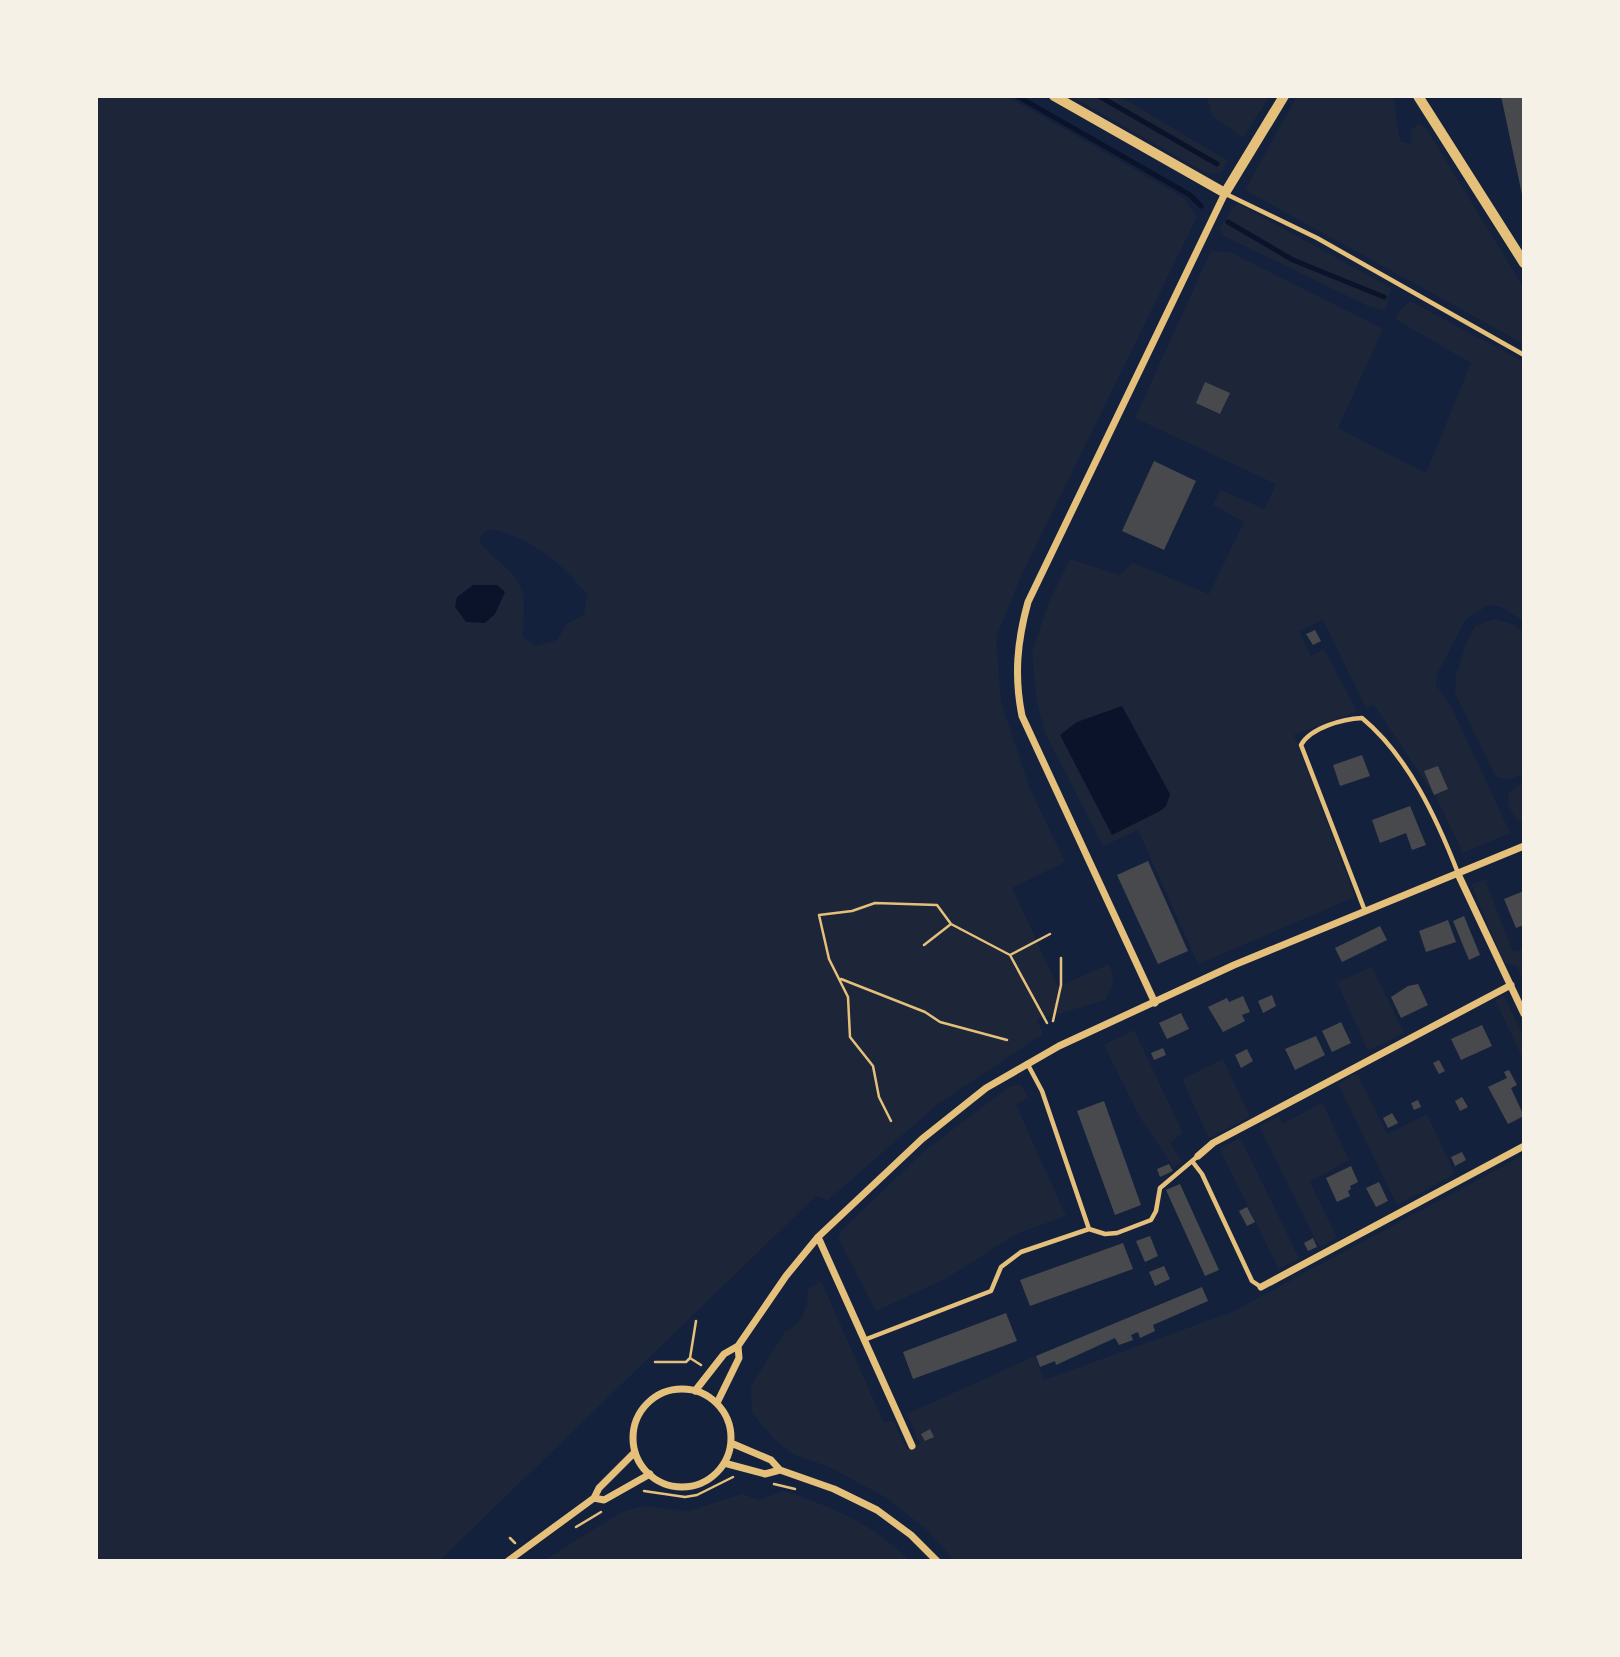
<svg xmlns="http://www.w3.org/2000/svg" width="1620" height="1657" font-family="Georgia,serif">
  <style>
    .green { fill: #1d2539; fill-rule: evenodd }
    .water { fill: #0b132b }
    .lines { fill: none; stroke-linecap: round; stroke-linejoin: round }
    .stream { stroke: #0b132b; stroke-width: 5 }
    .building { fill: #48494c }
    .path { stroke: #e5c07b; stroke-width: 2.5 }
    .service { stroke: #e5c07b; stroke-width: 4.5 }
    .minor { stroke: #e5c07b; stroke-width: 7 }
    .tertiary { stroke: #e5c07b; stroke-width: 10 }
  </style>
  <rect width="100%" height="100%" fill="#14213d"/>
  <!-- green -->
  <path class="green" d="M 96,96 L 1007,96 L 1184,198 L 1197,217 L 1023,572 L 996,637 L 1001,702 L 1030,789 L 1065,862 L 1012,888 L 1058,987 L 1109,964 C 1115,979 1114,986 1105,1000 L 1037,1020 L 1043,1034 L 938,1104 L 828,1200 L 816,1196 L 439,1561 L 96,1561 ZM 493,529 C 533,540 562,563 587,595 L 584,614 L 567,624 L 557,640 L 536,646 L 523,637 C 522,620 527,602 520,586 C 512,567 491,559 479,540 L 484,532 Z
    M 1071,96 L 1119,96 L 1228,161 L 1221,173 L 1208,174 Z
    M 1207,96 L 1270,96 L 1243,137 L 1212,116 Z
    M 1297,96 L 1393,96 L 1400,141 L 1411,144 L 1411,130 L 1419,123 L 1426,128 L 1524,288 L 1524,344 L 1245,190 Z
    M 1237,203 L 1391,288 L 1385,311 L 1368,306 L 1224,236 L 1219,229 Z
    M 1211,251 L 1230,252 L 1383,329 L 1338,428 L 1426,473 L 1471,363 L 1395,319 L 1401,309 L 1410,301 L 1524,362 L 1524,621 L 1503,608 L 1490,604 L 1466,619 L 1437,674 L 1436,685 L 1453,710 L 1510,833 L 1463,853 L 1438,801 L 1374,705 L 1366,708 L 1323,620 L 1299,631 L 1311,656 L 1324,649 L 1357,711 L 1294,735 L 1355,897 L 1198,964 L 1138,830 L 1103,846 L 1045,733 L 1036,697 L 1032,652 L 1049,602 L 1070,559 L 1119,575 L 1133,563 L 1209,594 L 1244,522 L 1213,505 L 1221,490 L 1264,509 L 1276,484 L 1135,418 Z
    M 1495,619 L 1512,624 L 1524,632 L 1524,774 L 1507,780 L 1496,777 L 1455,693 L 1456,675 L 1467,641 L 1475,626 Z
    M 1524,782 L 1524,824 C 1512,818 1506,804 1509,792 Z
    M 1485,880 L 1513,952 L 1524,949 L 1524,974 L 1520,975 L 1518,966 L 1506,964 L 1502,959 L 1471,884 Z
    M 1372,967 L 1404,1033 L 1368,1051 L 1337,982 Z
    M 1504,996 L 1524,1038 L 1524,1061 L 1495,1000 Z
    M 1134,1030 L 1183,1133 L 1170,1143 L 1182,1161 L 1174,1168 L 1141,1119 L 1104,1045 Z
    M 1223,1059 L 1250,1117 L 1209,1138 L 1182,1079 Z
    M 1353,1075 L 1358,1075 L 1387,1134 L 1427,1114 L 1455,1174 L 1397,1205 L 1338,1084 Z
    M 1020,1084 L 1028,1097 L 1016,1105 L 1066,1216 L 1016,1234 L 945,1279 L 876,1311 L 838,1238 L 842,1230 L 923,1152 L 1009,1087 Z
    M 1322,1102 L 1349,1160 L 1310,1182 L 1337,1238 L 1319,1247 L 1259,1126 L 1278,1116 L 1283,1124 Z
    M 1240,1138 L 1299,1258 L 1279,1269 L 1219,1148 Z
    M 1524,1155 L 1524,1561 L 955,1561 L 925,1528 L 885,1497 L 829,1467 L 794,1455 L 775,1440 L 752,1413 L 751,1386 L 785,1332 C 802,1325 809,1307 808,1289 L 821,1281 L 884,1423 L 893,1420 L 907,1450 L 920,1444 L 907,1414 L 1035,1356 L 1044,1380 L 1232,1312 Z
    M 784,1491 C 833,1507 873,1524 910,1561 L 543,1561 L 620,1513 L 642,1506 L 688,1511 L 742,1494 L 759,1500 Z"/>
  <!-- water -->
  <path class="water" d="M 473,585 L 497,585 L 505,592 L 495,614 L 485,623 L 466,622 L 455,607 L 457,597 Z
    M 1122,706 L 1170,794 L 1166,806 L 1160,811 L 1112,835 L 1060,735 L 1077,722 Z"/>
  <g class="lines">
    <!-- stream -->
    <path class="stream" d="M 1017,96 L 1190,195 L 1201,206
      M 1099,96 L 1217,164
      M 1228,222 L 1293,260 L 1384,297"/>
  </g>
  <!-- building -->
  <path class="building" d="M 1501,96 L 1524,96 L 1524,199 L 1523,199 Z
    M 1205,382 L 1230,393 L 1220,414 L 1196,403 Z
    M 1154,461 L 1196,481 L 1164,550 L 1122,531 Z
    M 1315,630 L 1321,641 L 1313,645 L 1306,634 Z
    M 1362,755 L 1370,776 L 1340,786 L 1333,765 Z
    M 1438,766 L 1448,789 L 1434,795 L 1424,771 Z
    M 1410,806 L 1426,845 L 1412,850 L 1406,833 L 1380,843 L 1372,820 Z
    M 1148,861 L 1188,951 L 1158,964 L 1117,875 Z
    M 1524,891 L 1524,925 L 1516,928 L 1504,899 Z
    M 1464,916 L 1480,955 L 1469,960 L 1453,921 Z
    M 1448,920 L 1456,942 L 1426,952 L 1419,931 Z
    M 1380,926 L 1387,940 L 1342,962 L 1335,948 Z
    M 1418,984 L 1428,1005 L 1401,1018 L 1391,997 L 1408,986 Z
    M 1272,995 L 1276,1006 L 1263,1013 L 1258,1001 Z
    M 1243,996 L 1250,1012 L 1242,1015 L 1245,1021 L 1223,1032 L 1208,1007 L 1227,998 L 1229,1002 Z
    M 1181,1013 L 1189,1029 L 1167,1039 L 1159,1023 Z
    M 1341,1022 L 1351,1043 L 1332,1052 L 1322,1031 Z
    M 1482,1025 L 1492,1046 L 1461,1060 L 1451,1039 Z
    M 1316,1036 L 1325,1055 L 1295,1070 L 1285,1049 Z
    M 1163,1048 L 1166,1055 L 1154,1060 L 1151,1053 Z
    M 1247,1049 L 1253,1061 L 1241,1068 L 1235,1055 Z
    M 1439,1060 L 1445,1071 L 1439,1074 L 1433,1063 Z
    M 1509,1070 L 1517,1085 L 1511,1088 L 1524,1116 L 1508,1124 L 1488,1087 L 1507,1078 L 1504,1072 Z
    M 1462,1097 L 1468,1107 L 1460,1111 L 1455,1101 Z
    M 1418,1100 L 1421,1107 L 1414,1110 L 1411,1103 Z
    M 1104,1101 L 1141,1205 L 1115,1215 L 1077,1111 Z
    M 1392,1113 L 1398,1123 L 1388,1128 L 1383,1118 Z
    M 1462,1152 L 1466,1160 L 1455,1166 L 1451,1157 Z
    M 1169,1164 L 1173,1171 L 1160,1177 L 1157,1169 Z
    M 1351,1166 L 1358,1182 L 1350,1186 L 1351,1189 L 1348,1191 L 1350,1196 L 1337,1202 L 1326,1178 Z
    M 1379,1182 L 1388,1201 L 1376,1207 L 1366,1188 Z
    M 1180,1184 L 1219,1270 L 1205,1276 L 1166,1190 Z
    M 1247,1207 L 1255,1222 L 1247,1226 L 1239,1211 Z
    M 1150,1236 L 1158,1256 L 1145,1262 L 1136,1241 Z
    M 1313,1238 L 1317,1247 L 1308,1251 L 1304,1243 Z
    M 1123,1243 L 1133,1269 L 1030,1306 L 1020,1280 Z
    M 1164,1266 L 1170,1279 L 1155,1286 L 1149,1272 Z
    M 1202,1287 L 1208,1301 L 1153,1325 L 1155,1331 L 1140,1338 L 1138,1332 L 1131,1335 L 1133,1340 L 1119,1345 L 1115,1338 L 1056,1365 L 1055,1361 L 1040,1367 L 1036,1356 Z
    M 1006,1313 L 1017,1341 L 913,1379 L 903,1352 Z
    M 930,1429 L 934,1437 L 925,1441 L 921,1434 Z"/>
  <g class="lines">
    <!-- path -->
    <path class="path" d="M 924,945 L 951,924
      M 1010,955 L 1050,934
      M 841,979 L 925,1012 L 940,1022 L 1007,1040
      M 1053,1021 L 1061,985 L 1061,958
      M 891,1121 L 879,1097 L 873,1066 L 850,1037 L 848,997 L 829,959 L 819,915 L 852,911 L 875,903 L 937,905 L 951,924 L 1010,955 L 1047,1023
      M 696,1321 L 690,1358 L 701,1365
      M 655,1362 L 686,1362 L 690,1358
      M 774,1484 L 795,1489
      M 644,1491 L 685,1497 L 697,1495 L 733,1477
      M 576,1527 L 601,1512
      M 510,1538 L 515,1543"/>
    <!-- service -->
    <path class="service" d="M 1226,194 L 1317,238 L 1524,355
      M 1365,911 L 1301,745 C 1311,727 1344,719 1362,718 C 1408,756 1437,819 1458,873
      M 1027,1063 L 1042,1091 L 1089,1229
      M 1192,1161 L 1202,1174 L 1252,1281 L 1261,1287
      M 864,1340 L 991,1291 L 1001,1267 L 1021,1252 L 1089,1229 L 1105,1234 L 1117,1233 L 1151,1220 L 1156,1211 L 1160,1188 L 1198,1156"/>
    <!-- minor -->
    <path class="minor" d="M 1458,874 L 1524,1014
      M 1155,1003 L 1022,716 C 1014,676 1017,642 1028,602 L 1225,193
      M 1198,1156 L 1213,1143 L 1511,985
      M 818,1237 L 912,1446
      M 1261,1287 L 1524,1146
      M633 1438a49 49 0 1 1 98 0a49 49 0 1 1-98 0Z
      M 695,1391 L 724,1354 L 738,1346 L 786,1276 L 818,1237 L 922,1139 L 986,1088 L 1059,1046 L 1234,965 L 1524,846
      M 717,1403 L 739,1358 L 738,1346
      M 731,1443 L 771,1460 L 780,1470 L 834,1489 L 877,1510 L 911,1535 L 937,1561
      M 724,1463 L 765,1474 L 780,1470
      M 594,1498 L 604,1500 L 650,1474
      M 508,1561 L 594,1498 L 599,1488 L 635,1452"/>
    <!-- tertiary -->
    <path class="tertiary" d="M 1054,96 L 1225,193 L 1284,96
      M 1418,96 L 1524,263"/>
  </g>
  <!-- border -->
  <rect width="1620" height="1657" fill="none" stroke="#f6f1e7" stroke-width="196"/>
</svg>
